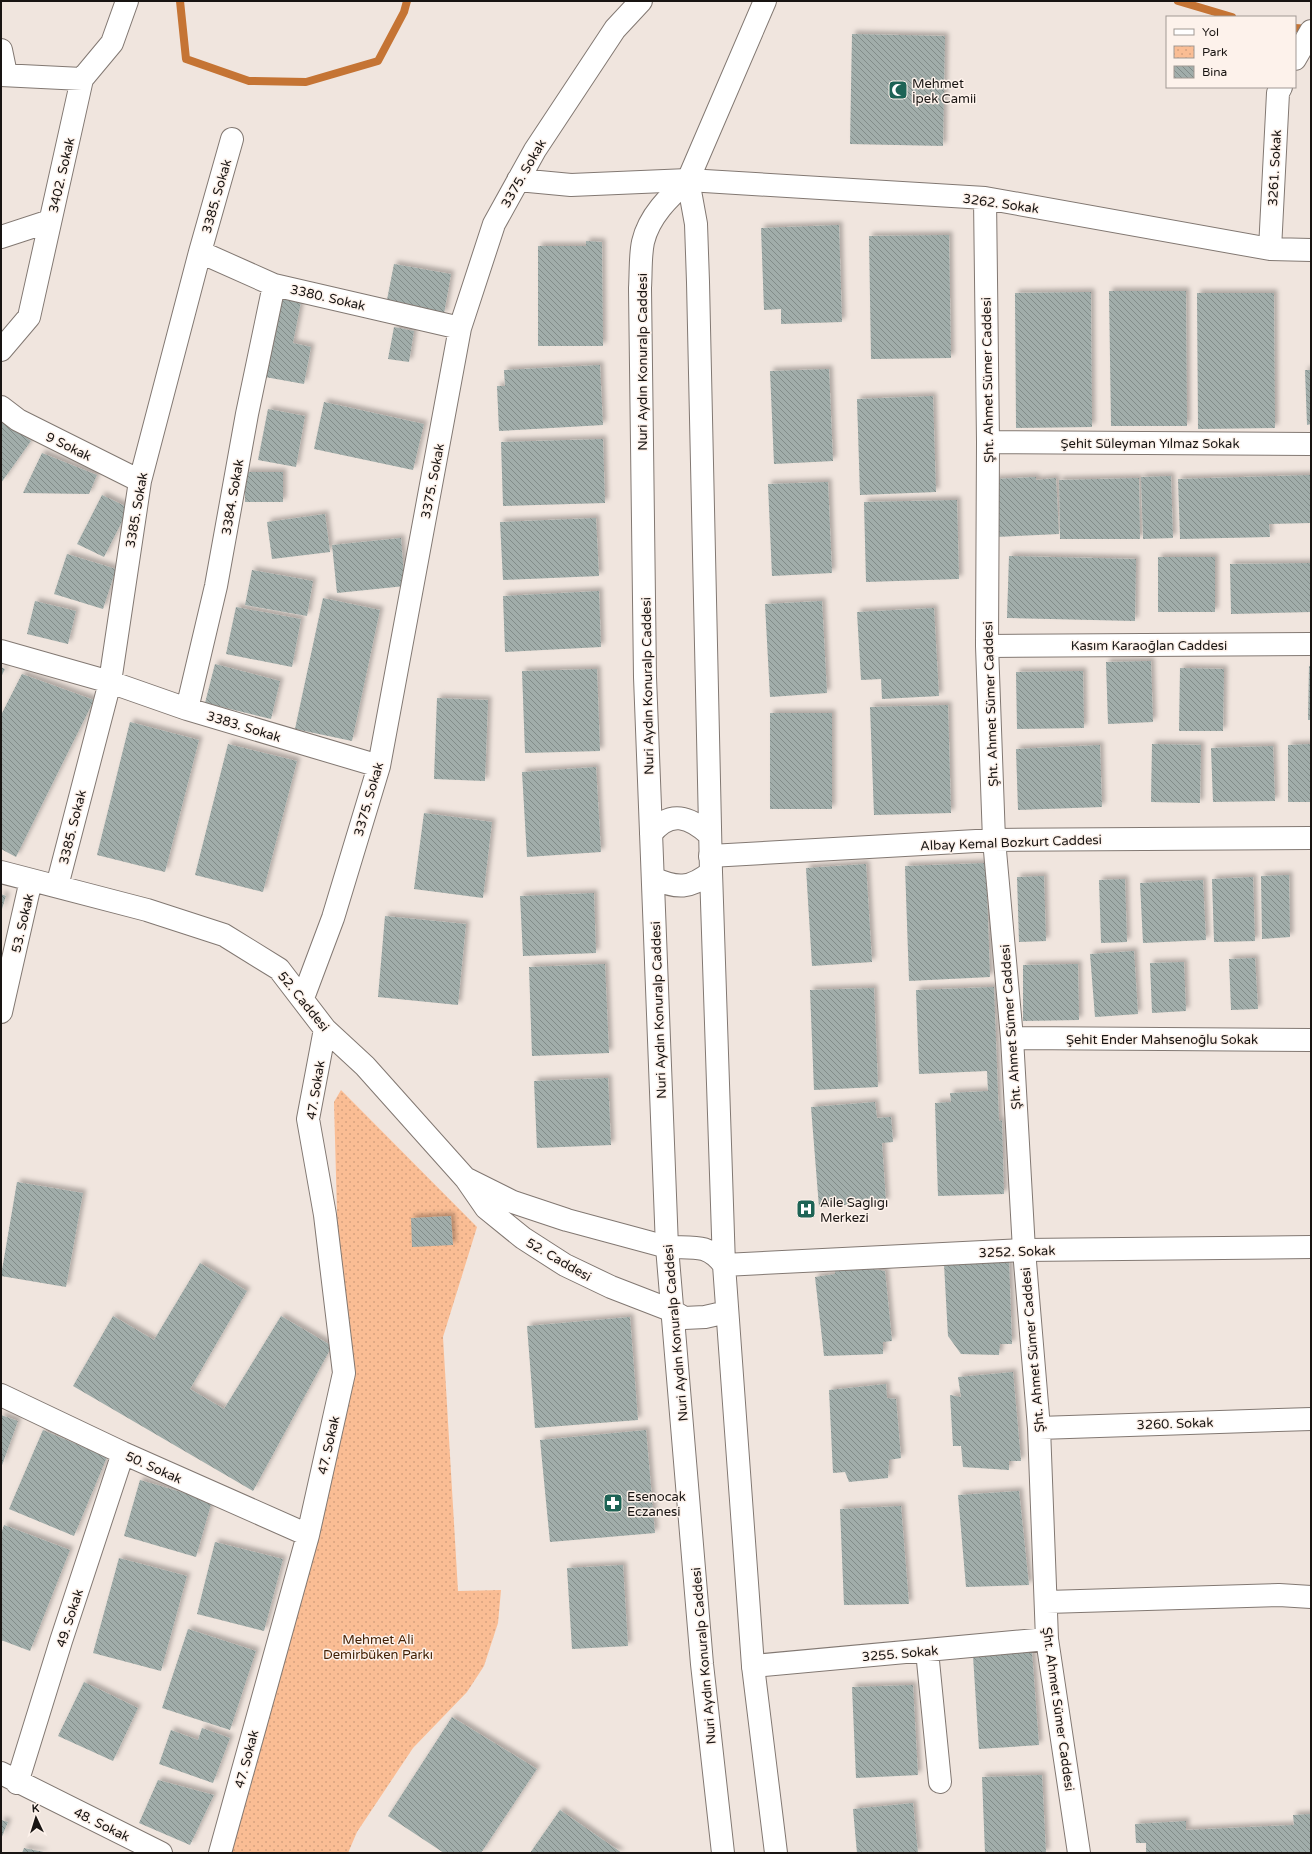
<svg xmlns="http://www.w3.org/2000/svg" width="1312" height="1854" font-family="'Varela Round',sans-serif">
  <style>
    .park { fill: url(#park-dots) }
    .lines { fill: none; stroke-linecap: round; stroke-linejoin: round }
    .stream { stroke: #c57434; stroke-width: 8 }
    .building { fill: url(#building-back-hatch); filter: url(#shadow) }
    .street-casing { stroke: #827872; stroke-width: 24 }
    .secondary-casing { stroke: #827872; stroke-width: 24 }
    .street { stroke: #fff; stroke-width: 22 }
    .secondary { stroke: #fff; stroke-width: 22 }
    .labels { text-anchor: middle; stroke-width: 3; stroke-linejoin: round; paint-order: stroke }
    .poi-label { font-size: 13px; fill: #181412; stroke: #fdf2eb; text-anchor: start }
    .street-label { font-size: 13px; fill: #181412; stroke: #fdf2eb }
    .park-label { font-size: 13px; fill: #422106; stroke: #fdf2eb }
  </style>
  <defs>
    <pattern id="park-dots" width="8" height="8" patternUnits="userSpaceOnUse"><rect width="8" height="8" fill="#fabd94"/><path d="M2 2h.1M6 6h.1" fill="none" stroke="#d6a27f" stroke-width="1.8" stroke-linecap="round"/></pattern>
    <pattern id="building-back-hatch" width="6" height="6" patternUnits="userSpaceOnUse"><rect width="6" height="6" fill="#a1adaa"/><path d="M-1 5l2 2M0 0l6 6M5-1l2 2" fill="none" stroke="#828c89"/></pattern>
    <filter id="shadow"><feDropShadow dx="3.5" dy="-3.5" stdDeviation="2" flood-color="#0004"/></filter>
  </defs>
  <rect width="100%" height="100%" fill="#f0e5de"/>
  <!-- park -->
  <path class="park" d="M 341,1090 L 477,1227 L 443,1337 L 458,1591 L 501,1590 L 498,1623 L 484,1666 L 467,1692 L 413,1748 L 357,1832 L 348,1853 L 230,1853 L 251,1785 L 341,1359 L 334,1102 Z"/>
  <g class="lines">
    <!-- stream -->
    <path class="stream" d="M 180,1 L 186,59 L 249,81 L 306,82 L 378,61 L 404,12 L 407,1
      M 1178,1 L 1232,17
      M 1295,28 L 1310,29"/>
  </g>
  <!-- building -->
  <path class="building" d="M 852,34 L 945,36 L 943,146 L 850,144 Z
    M 839,225 L 842,322 L 781,324 L 781,309 L 764,310 L 761,228 Z
    M 949,235 L 951,358 L 871,359 L 869,236 Z
    M 586,241 L 602,242 L 603,346 L 538,346 L 538,246 L 586,246 Z
    M 394,264 L 451,274 L 444,314 L 386,305 Z
    M 1109,291 L 1186,291 L 1187,426 L 1111,426 Z
    M 1091,292 L 1092,427 L 1016,428 L 1015,293 Z
    M 1197,293 L 1274,293 L 1275,428 L 1198,429 Z
    M 280,298 L 301,302 L 293,343 L 311,347 L 304,384 L 265,377 Z
    M 394,327 L 414,331 L 409,362 L 388,359 Z
    M 600,365 L 603,425 L 499,431 L 497,386 L 505,386 L 504,370 Z
    M 829,369 L 833,461 L 774,464 L 770,371 Z
    M 1305,370 L 1311,370 L 1311,424 L 1307,425 Z
    M 933,396 L 936,492 L 860,495 L 857,399 Z
    M 324,402 L 424,424 L 413,470 L 314,449 Z
    M 268,409 L 305,416 L 296,467 L 258,460 Z
    M 2,420 L 31,441 L 1,483 L 1,421 Z
    M 603,439 L 605,503 L 503,506 L 501,442 Z
    M 42,453 L 97,475 L 89,494 L 23,493 Z
    M 245,472 L 283,472 L 283,502 L 245,502 Z
    M 1311,475 L 1311,523 L 1269,524 L 1270,537 L 1180,539 L 1178,479 Z
    M 1171,476 L 1173,538 L 1143,539 L 1141,477 Z
    M 1036,477 L 1036,480 L 1056,478 L 1059,534 L 996,537 L 993,479 Z
    M 1139,478 L 1140,539 L 1060,539 L 1059,480 Z
    M 828,482 L 832,573 L 772,576 L 768,484 Z
    M 102,495 L 129,508 L 104,557 L 77,544 Z
    M 957,500 L 959,579 L 866,582 L 864,502 Z
    M 325,514 L 330,552 L 272,559 L 267,522 Z
    M 596,518 L 599,576 L 503,580 L 500,522 Z
    M 401,538 L 405,586 L 337,593 L 332,545 Z
    M 67,554 L 116,569 L 103,609 L 54,594 Z
    M 1009,556 L 1136,559 L 1135,621 L 1007,618 Z
    M 1158,557 L 1215,557 L 1215,612 L 1158,612 Z
    M 1311,563 L 1311,612 L 1231,614 L 1230,564 Z
    M 252,570 L 313,581 L 307,616 L 245,605 Z
    M 599,591 L 601,647 L 505,652 L 503,596 Z
    M 323,598 L 380,610 L 352,741 L 295,729 Z
    M 35,601 L 76,611 L 68,644 L 27,634 Z
    M 822,601 L 827,693 L 770,697 L 765,604 Z
    M 236,607 L 301,619 L 292,667 L 226,654 Z
    M 934,608 L 939,696 L 882,699 L 881,679 L 861,680 L 857,612 Z
    M 1151,661 L 1153,722 L 1108,724 L 1106,662 Z
    M 215,664 L 280,681 L 271,719 L 205,703 Z
    M 1309,666 L 1311,666 L 1311,720 L 1308,720 Z
    M 1,667 L 5,669 L 1,677 Z
    M 1180,668 L 1224,669 L 1223,731 L 1179,731 Z
    M 597,669 L 600,751 L 525,753 L 522,671 Z
    M 1083,671 L 1084,728 L 1017,729 L 1016,672 Z
    M 22,674 L 94,700 L 16,857 L 1,849 L 1,715 Z
    M 437,698 L 488,700 L 485,781 L 434,779 Z
    M 948,705 L 951,813 L 874,815 L 870,707 Z
    M 770,713 L 832,713 L 832,809 L 770,809 Z
    M 130,722 L 199,740 L 165,872 L 97,855 Z
    M 228,744 L 297,761 L 263,892 L 195,875 Z
    M 1152,744 L 1201,745 L 1200,803 L 1151,802 Z
    M 1311,744 L 1311,802 L 1288,802 L 1288,745 Z
    M 1100,745 L 1102,807 L 1018,810 L 1016,749 Z
    M 1273,746 L 1275,801 L 1213,802 L 1211,748 Z
    M 596,767 L 601,852 L 527,857 L 522,772 Z
    M 424,813 L 492,822 L 483,898 L 414,889 Z
    M 986,863 L 990,977 L 909,981 L 905,866 Z
    M 866,864 L 872,962 L 812,966 L 806,868 Z
    M 1289,875 L 1290,937 L 1262,939 L 1261,876 Z
    M 1044,876 L 1046,941 L 1019,942 L 1017,877 Z
    M 1253,877 L 1255,941 L 1214,942 L 1212,879 Z
    M 1125,879 L 1127,942 L 1101,943 L 1099,880 Z
    M 1203,880 L 1206,940 L 1143,943 L 1140,883 Z
    M 594,893 L 596,953 L 523,956 L 520,896 Z
    M 1,894 L 6,896 L 1,912 Z
    M 385,916 L 466,924 L 458,1005 L 378,997 Z
    M 1134,951 L 1138,1014 L 1095,1017 L 1090,954 Z
    M 1255,958 L 1258,1009 L 1231,1010 L 1229,959 Z
    M 1184,962 L 1186,1011 L 1152,1013 L 1150,963 Z
    M 605,964 L 609,1053 L 532,1056 L 529,967 Z
    M 1078,964 L 1079,1020 L 1023,1021 L 1023,965 Z
    M 994,987 L 999,1121 L 1002,1120 L 1004,1194 L 938,1196 L 935,1103 L 951,1102 L 950,1093 L 988,1091 L 987,1071 L 919,1074 L 916,990 Z
    M 874,988 L 878,1087 L 814,1090 L 810,990 Z
    M 608,1078 L 611,1145 L 537,1148 L 534,1081 Z
    M 875,1102 L 877,1118 L 891,1117 L 893,1142 L 882,1143 L 886,1202 L 819,1207 L 811,1107 Z
    M 17,1182 L 83,1193 L 66,1287 L 1,1276 Z
    M 451,1216 L 453,1245 L 412,1247 L 411,1218 Z
    M 1009,1259 L 1012,1344 L 1000,1344 L 999,1355 L 961,1354 L 948,1336 L 944,1264 Z
    M 871,1260 L 872,1269 L 885,1271 L 892,1341 L 883,1342 L 883,1354 L 824,1356 L 815,1277 L 835,1274 L 835,1263 Z
    M 200,1263 L 247,1291 L 190,1389 L 224,1409 L 281,1316 L 332,1346 L 253,1491 L 73,1386 L 113,1316 L 154,1340 Z
    M 630,1317 L 638,1420 L 535,1428 L 527,1326 Z
    M 1013,1372 L 1021,1461 L 1009,1461 L 1009,1470 L 963,1467 L 961,1446 L 953,1446 L 950,1395 L 961,1397 L 958,1377 Z
    M 886,1384 L 887,1398 L 896,1399 L 901,1458 L 889,1460 L 888,1478 L 849,1482 L 845,1472 L 833,1473 L 829,1390 Z
    M 1,1415 L 18,1421 L 1,1468 Z
    M 43,1430 L 107,1457 L 74,1536 L 9,1509 Z
    M 646,1430 L 655,1533 L 550,1542 L 540,1440 Z
    M 140,1480 L 212,1501 L 196,1557 L 124,1536 Z
    M 1019,1491 L 1029,1585 L 966,1587 L 958,1495 Z
    M 901,1506 L 909,1604 L 844,1605 L 840,1509 Z
    M 4,1525 L 70,1550 L 30,1651 L 1,1640 L 1,1534 Z
    M 215,1542 L 283,1559 L 264,1631 L 197,1614 Z
    M 119,1558 L 187,1576 L 161,1671 L 93,1653 Z
    M 623,1565 L 628,1646 L 572,1649 L 567,1568 Z
    M 188,1629 L 256,1651 L 230,1730 L 162,1708 Z
    M 1032,1652 L 1039,1745 L 979,1749 L 973,1656 Z
    M 84,1682 L 138,1708 L 113,1761 L 58,1736 Z
    M 913,1685 L 918,1775 L 856,1778 L 852,1687 Z
    M 452,1717 L 537,1769 L 481,1853 L 444,1853 L 388,1816 Z
    M 202,1728 L 230,1738 L 213,1783 L 159,1764 L 171,1730 L 198,1740 Z
    M 1042,1775 L 1046,1853 L 985,1853 L 982,1777 Z
    M 158,1780 L 214,1795 L 190,1845 L 139,1823 Z
    M 913,1803 L 918,1853 L 857,1853 L 853,1809 Z
    M 560,1810 L 622,1853 L 530,1853 Z
    M 1311,1814 L 1311,1853 L 1146,1853 L 1146,1843 L 1136,1843 L 1135,1824 L 1186,1821 L 1186,1830 L 1294,1825 L 1293,1815 Z
    M 1,1820 L 8,1822 L 1,1839 Z
    M 24,1848 L 44,1852 L 44,1853 L 22,1853 Z"/>
  <g class="lines">
    <!-- street casing -->
    <g class="street-casing">
      <path id="street" d="M 1,50 L 6,74
        M 1295,59 L 1311,31
        M 1,75 L 82,79
        M 518,180 L 571,185 L 688,180 L 985,198 L 1270,249 L 1311,250
        M 985,198 L 988,442 L 987,646 L 994,840 L 1012,1038 L 1024,1250 L 1039,1428 L 1047,1639 L 1079,1853
        M 1,237 L 50,221
        M 1270,249 L 1278,93 L 1281,87
        M 200,252 L 274,285 L 460,328
        M 1,350 L 29,317 L 82,79 L 112,43 L 127,1
        M 1,407 L 18,420 L 140,481
        M 988,442 L 1311,444
        M 987,646 L 1311,644
        M 1,651 L 110,682 L 187,709 L 379,766
        M 187,709 L 216,586 L 247,414 L 274,285
        M 710,856 L 994,840 L 1311,838
        M 1,872 L 147,910 L 224,935 L 279,969 L 325,1029 L 365,1066 L 466,1179 L 486,1208 L 523,1238 L 565,1265 L 611,1287 L 673,1311
        M 57,886 L 110,682 L 140,481 L 200,252 L 232,139
        M 303,998 L 333,918 L 379,766 L 460,328 L 494,224 L 535,150 L 615,29 L 641,1
        M 1,1012 L 31,880
        M 1012,1038 L 1311,1040
        M 467,1179 L 513,1202 L 567,1220 L 667,1247
        M 1,1395 L 123,1453 L 308,1535
        M 1039,1428 L 1311,1419
        M 1047,1602 L 1279,1595 L 1311,1597
        M 927,1651 L 940,1782
        M 753,1666 L 1047,1639
        M 1,1773 L 161,1853
        M 17,1783 L 61,1641 L 123,1453
        M 220,1853 L 308,1535 L 344,1373 L 325,1215 L 308,1119 L 325,1029"/>
    </g>
    <!-- secondary casing -->
    <g class="secondary-casing">
      <path id="secondary" d="M 688,180 L 696,224 L 698,282 L 711,872 L 724,1265 L 753,1666 L 776,1853
        M 651,834 C 670,809 690,817 710,835
        M 653,878 C 677,889 690,889 711,872
        M 667,1247 C 693,1248 708,1243 724,1265 L 1024,1250 L 1311,1247
        M 673,1311 L 684,1318 L 705,1317 L 727,1312
        M 723,1853 L 702,1664 L 667,1247 L 645,677 L 640,288 C 641,273 640,256 643,242 C 649,216 669,197 688,180 L 765,1"/>
    </g>
    <!-- street -->
    <use href="#street" class="street"/>
    <!-- secondary -->
    <use href="#secondary" class="secondary"/>
  </g>
  <!-- icons -->
  <defs>
    <g id="mosque-square" transform="scale(1)"><rect x="-9" y="-9" width="18" height="18" rx="4" fill="#1d6355" stroke="#fdf2eb"/><path d="M3.5-4.9A6 6 0 1 0 3.5 4.9A5 5 0 1 1 3.5-4.9Z" fill="#fff"/></g>
    <g id="hospital-square" transform="scale(1)"><rect x="-9" y="-9" width="18" height="18" rx="4" fill="#1d6355" stroke="#fdf2eb"/><path d="M-5-5h3v3.5h4V-5h3V5h-3V1.5h-4V5h-3Z" fill="#fff"/></g>
    <g id="pharmacy-square" transform="scale(1)"><rect x="-9" y="-9" width="18" height="18" rx="4" fill="#1d6355" stroke="#fdf2eb"/><path d="M-2-6h4v4h4v4h-4v4h-4v-4h-4v-4h4Z" fill="#fff"/></g>
  </defs>
  <g fill-rule="evenodd">
    <use href="#mosque-square" x="898" y="90"/>
    <use href="#hospital-square" x="806" y="1209"/>
    <use href="#pharmacy-square" x="613" y="1503"/>
  </g>
  <g class="labels">
    <!-- poi labels -->
    <g class="poi-label">
      <text x="912" y="88">Mehmet<tspan x="912" dy="15">İpek Camii</tspan></text>
      <text x="820" y="1207">Aile Saglıgı<tspan x="820" dy="15">Merkezi</tspan></text>
      <text x="627" y="1501">Esenocak<tspan x="627" dy="15">Eczanesi</tspan></text>
    </g>
    <!-- street labels -->
    <g class="street-label">
      <text transform="translate(1274 168) rotate(-87)" y="5">3261. Sokak</text>
      <text transform="translate(523 173) rotate(-60)" y="5">3375. Sokak</text>
      <text transform="translate(61 175) rotate(-77)" y="5">3402. Sokak</text>
      <text transform="translate(216 196) rotate(-74)" y="5">3385. Sokak</text>
      <text transform="translate(1001 203) rotate(8)" y="5">3262. Sokak</text>
      <text transform="translate(328 297) rotate(13)" y="5">3380. Sokak</text>
      <text transform="translate(642 362) rotate(-90)" y="5">Nuri Aydın Konuralp Caddesi</text>
      <text transform="translate(987 380) rotate(-91)" y="5">Şht. Ahmet Sümer Caddesi</text>
      <text x="1150" y="448">Şehit Süleyman Yılmaz Sokak</text>
      <text transform="translate(69 446) rotate(26)" y="5">9 Sokak</text>
      <text transform="translate(432 481) rotate(-79)" y="5">3375. Sokak</text>
      <text transform="translate(232 497) rotate(-80)" y="5">3384. Sokak</text>
      <text transform="translate(136 510) rotate(-80)" y="5">3385. Sokak</text>
      <text x="1149" y="650">Kasım Karaoğlan Caddesi</text>
      <text transform="translate(647 686) rotate(-91)" y="5">Nuri Aydın Konuralp Caddesi</text>
      <text transform="translate(990 704) rotate(-92)" y="5">Şht. Ahmet Sümer Caddesi</text>
      <text transform="translate(244 726) rotate(17)" y="5">3383. Sokak</text>
      <text transform="translate(368 799) rotate(-74)" y="5">3375. Sokak</text>
      <text transform="translate(72 827) rotate(-76)" y="5">3385. Sokak</text>
      <text transform="translate(1011 842) rotate(-2)" y="5">Albay Kemal Bozkurt Caddesi</text>
      <text transform="translate(22 923) rotate(-77)" y="5">53. Sokak</text>
      <text transform="translate(304 1001) rotate(51)" y="5">52. Caddesi</text>
      <text transform="translate(658 1010) rotate(-92)" y="5">Nuri Aydın Konuralp Caddesi</text>
      <text transform="translate(1010 1027) rotate(-94)" y="5">Şht. Ahmet Sümer Caddesi</text>
      <text x="1162" y="1044">Şehit Ender Mahsenoğlu Sokak</text>
      <text transform="translate(315 1090) rotate(-81)" y="5">47. Sokak</text>
      <text transform="translate(1017 1251) rotate(-2)" y="5">3252. Sokak</text>
      <text transform="translate(559 1259) rotate(30)" y="5">52. Caddesi</text>
      <text transform="translate(675 1333) rotate(-95)" y="5">Nuri Aydın Konuralp Caddesi</text>
      <text transform="translate(1032 1350) rotate(-95)" y="5">Şht. Ahmet Sümer Caddesi</text>
      <text transform="translate(1175 1423) rotate(-2)" y="5">3260. Sokak</text>
      <text transform="translate(328 1445) rotate(-77)" y="5">47. Sokak</text>
      <text transform="translate(154 1467) rotate(24)" y="5">50. Sokak</text>
      <text transform="translate(69 1618) rotate(-72)" y="5">49. Sokak</text>
      <text transform="translate(900 1653) rotate(-5)" y="5">3255. Sokak</text>
      <text transform="translate(703 1656) rotate(-95)" y="5">Nuri Aydın Konuralp Caddesi</text>
      <text transform="translate(1059 1709) rotate(82)" y="5">Şht. Ahmet Sümer Caddesi</text>
      <text transform="translate(246 1759) rotate(-75)" y="5">47. Sokak</text>
      <text transform="translate(102 1824) rotate(26)" y="5">48. Sokak</text>
    </g>
    <!-- park labels -->
    <g class="park-label">
      <text x="378" y="1644">Mehmet Ali<tspan x="378" dy="15">Demirbüken Parkı</tspan></text>
    </g>
  </g>
  <!-- border -->
  <rect width="1312" height="1854" fill="none" stroke="#181412" stroke-width="4"/>
  <!-- legend -->
  <rect x="1166" y="16" width="130" height="72" fill="#fdf2eb" stroke="#a19994"/>
  <rect x="1174" y="29" width="20" height="6" fill="#ffffff" stroke="#a19994"/>
  <text x="1202" y="36" font-size="12" fill="#181412">Yol</text>
  <rect x="1174" y="46" width="20" height="12" fill="url(#park-dots)" stroke="#a19994"/>
  <text x="1202" y="56" font-size="12" fill="#181412">Park</text>
  <rect x="1174" y="66" width="20" height="12" fill="url(#building-back-hatch)" stroke="#a19994"/>
  <text x="1202" y="76" font-size="12" fill="#181412">Bina</text>
  <!-- north arrow -->
  <g transform="translate(36 1818) rotate(356)" stroke="#fdf2eb" stroke-width="3" paint-order="stroke">
  <path d="M0-3L7 15L0 10L-7 15Z" fill="#181412"/>
  <text y="-6" font-size="11" font-weight="bold" text-anchor="middle" fill="#181412">K</text>
  </g>
</svg>
